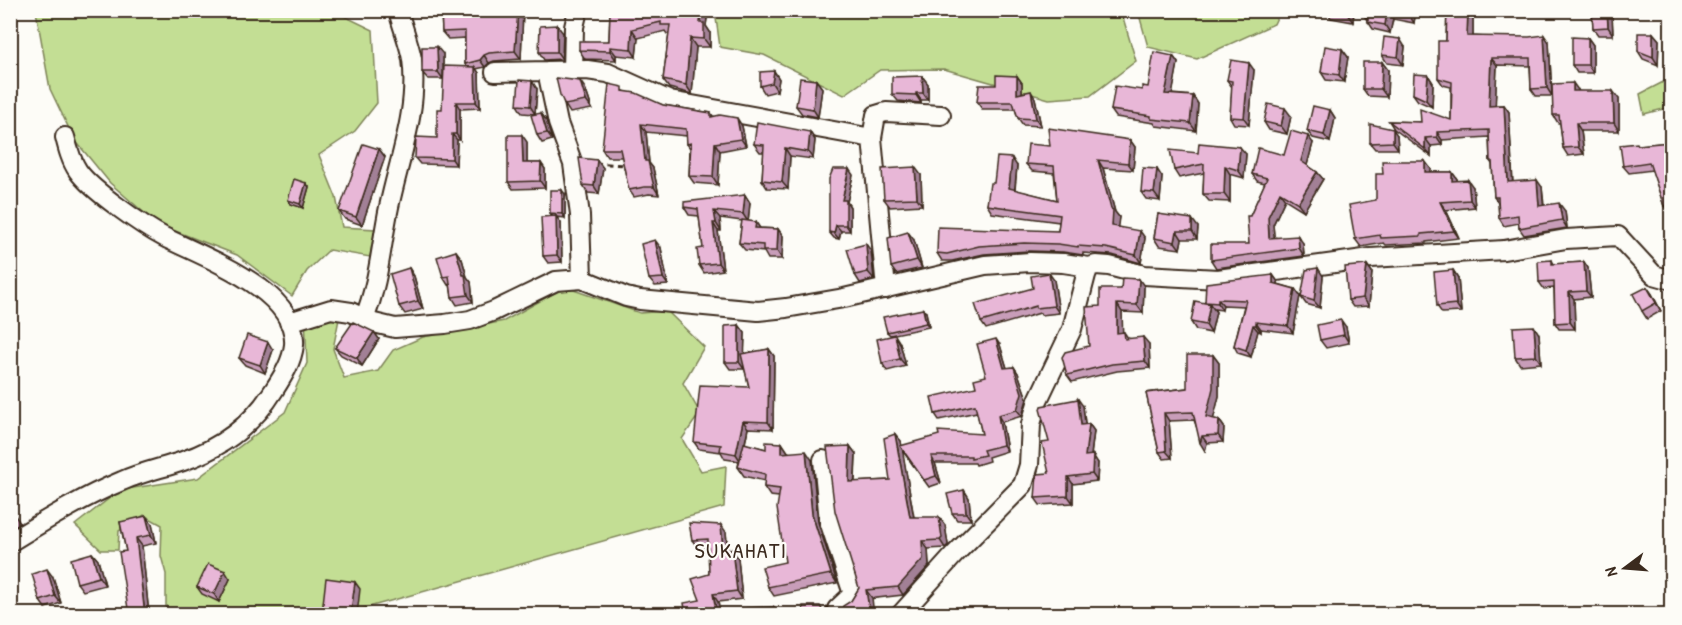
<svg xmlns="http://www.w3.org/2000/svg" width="1682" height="625" font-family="'Patrick Hand',sans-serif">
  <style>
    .green { fill: #c3de94; stroke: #7f8459; stroke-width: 1.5 }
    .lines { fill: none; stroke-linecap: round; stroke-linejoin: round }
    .street-casing { stroke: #3b2a1e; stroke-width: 22 }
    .path { stroke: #3b2a1e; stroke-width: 3; stroke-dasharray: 6 4.5; stroke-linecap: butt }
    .street { stroke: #fdfcf7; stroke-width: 18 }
    .wall { fill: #c89db9; stroke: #3b2a1e; stroke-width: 1.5 }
    .shaded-wall { fill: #a28096; stroke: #3b2a1e; stroke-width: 1.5 }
    .building { fill: #e8b7d7; stroke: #3b2a1e; stroke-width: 1.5 }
    .labels { text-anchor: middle; stroke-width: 4.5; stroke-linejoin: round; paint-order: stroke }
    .quarter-label { font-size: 22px; letter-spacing: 1.5px; fill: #3b2a1e; stroke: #fdfcf7 }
  </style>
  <rect width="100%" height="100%" fill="#fdfcf7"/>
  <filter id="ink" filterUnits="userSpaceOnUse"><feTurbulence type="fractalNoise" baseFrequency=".0167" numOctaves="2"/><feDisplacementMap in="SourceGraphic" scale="12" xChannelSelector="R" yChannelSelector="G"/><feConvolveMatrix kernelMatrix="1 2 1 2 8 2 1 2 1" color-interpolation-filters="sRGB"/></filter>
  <g filter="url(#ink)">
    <!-- green -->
    <path class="green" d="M 36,11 L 338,11 L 338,13 L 373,30 L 377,103 L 355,131 L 319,155 L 336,197 L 342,227 L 375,229 L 370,257 L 329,250 L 307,271 L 292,296 L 237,255 L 157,224 L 110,183 L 74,139 L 50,89 Z
      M 715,11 L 1121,11 L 1136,61 L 1090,96 L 1049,99 L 944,69 L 880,70 L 844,95 L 764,55 L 720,47 Z
      M 1138,11 L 1138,10 L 1280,11 L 1274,24 L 1197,59 L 1148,47 Z
      M 1671,78 L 1671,107 L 1644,114 L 1640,94 Z
      M 565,287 L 640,313 L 667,311 L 704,347 L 683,383 L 700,413 L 682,439 L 701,471 L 726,466 L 724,507 L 344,614 L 166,614 L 166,574 L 161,556 L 162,525 L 144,515 L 119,531 L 118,550 L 101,550 L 75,525 L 120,490 L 198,478 L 285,412 L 307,363 L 305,316 L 339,319 L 333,349 L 344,378 L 378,371 L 393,350 L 423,337 L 504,321 Z"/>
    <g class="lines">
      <!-- street casing -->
      <g class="street-casing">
        <path id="street" d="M 547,71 L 587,70 L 608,73 L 670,101 L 872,138
          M 573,71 L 574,27 L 578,10
          M 495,72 L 547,71 L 558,123 L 573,164 L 580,215 L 582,279
          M 886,289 L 872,138 L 876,115 L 886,112 L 941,115
          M 364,319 C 379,283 381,245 389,207 C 399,159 419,109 412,59 C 409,43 402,26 398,10
          M 289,322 L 331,309 L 351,312 L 374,323 L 395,328 L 445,324 L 470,320 L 494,311 L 556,281 L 582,279 L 626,297 L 640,300 L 758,311 L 786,308 L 844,298 L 985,265 L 1030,262 L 1063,263 L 1089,267
          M 823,460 L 829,521 L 853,594 L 837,609 L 837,614
          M 10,542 C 46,520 83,497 122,481 C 142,472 163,468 183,461 C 221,448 253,424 274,390 C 283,376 292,362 294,345 C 298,290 203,257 164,237 C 143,226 91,190 78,171 C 71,161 68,149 65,137
          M 901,614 L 955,554 L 1023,485 L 1029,465 L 1031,424 L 1038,400 L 1072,329 L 1086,275 L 1089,267 L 1096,265 L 1109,266 L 1144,275 L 1218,279 L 1371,258 L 1504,250 L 1566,239 L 1618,236 L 1654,275 L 1672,280"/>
      </g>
      <!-- path -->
      <path class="path" d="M 595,163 L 624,165"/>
      <!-- street -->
      <use href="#street" class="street"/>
    </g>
    <!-- wall -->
    <path class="wall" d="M 441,10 L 523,10 L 521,59 L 494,61 L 489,63 L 485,67 L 476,69 L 479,73 L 480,108 L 460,109 L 460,140 L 457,140 L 456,165 L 420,164 L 415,158 L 437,138 L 467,67 L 465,64 L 465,38 L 448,39 L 442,32 Z
      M 589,10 L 708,10 L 706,26 L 710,32 L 710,47 L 696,47 L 692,94 L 669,88 L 663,80 L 669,34 L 667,34 L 665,31 L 638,38 L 636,57 L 616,55 L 616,60 L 585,59 L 579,50 L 609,41 L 610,11 L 590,12 Z
      M 1326,10 L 1354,10 L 1353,22 L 1331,18 Z
      M 1365,10 L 1416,10 L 1414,23 L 1393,19 L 1390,33 L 1373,29 L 1365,17 Z
      M 1447,10 L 1473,10 L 1473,36 L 1549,42 L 1552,96 L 1536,96 L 1531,89 L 1530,66 L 1497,65 L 1495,105 L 1504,105 L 1509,112 L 1513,182 L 1542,187 L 1544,205 L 1565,211 L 1567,228 L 1524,235 L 1519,228 L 1519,223 L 1504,226 L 1499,218 L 1498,203 L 1494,197 L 1492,164 L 1490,161 L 1489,137 L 1442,140 L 1442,145 L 1431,146 L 1431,156 L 1394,129 L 1389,121 L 1421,122 L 1451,120 L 1451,87 L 1443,85 L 1438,78 L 1446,41 Z
      M 1592,10 L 1609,10 L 1612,15 L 1613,35 L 1598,35 L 1593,28 Z
      M 563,33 L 562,59 L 544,60 L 539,52 Z
      M 1653,33 L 1659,40 L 1658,65 L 1643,59 L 1638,51 Z
      M 1588,38 L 1593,45 L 1593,73 L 1577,73 L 1572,65 Z
      M 1405,47 L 1403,65 L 1387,63 L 1382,55 Z
      M 1342,49 L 1348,57 L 1344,82 L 1326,80 L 1321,72 Z
      M 443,54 L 443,79 L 428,79 L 422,72 Z
      M 1173,56 L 1178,63 L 1172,94 L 1193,96 L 1198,104 L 1196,131 L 1156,126 L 1154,123 L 1116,117 L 1111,110 L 1148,87 Z
      M 1382,62 L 1388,70 L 1387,97 L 1368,96 L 1363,89 Z
      M 1254,70 L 1249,125 L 1234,124 L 1230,117 L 1232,87 L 1227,80 Z
      M 774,71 L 779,79 L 777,91 L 765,94 L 760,86 Z
      M 1428,75 L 1433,83 L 1432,107 L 1418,101 L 1413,94 Z
      M 922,76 L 928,84 L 928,100 L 921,100 L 921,103 L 898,101 L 892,94 Z
      M 1017,76 L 1022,83 L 1022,93 L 1035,98 L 1041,126 L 1023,125 L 1018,118 L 1015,109 L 982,109 L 977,102 L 996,85 Z
      M 816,80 L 822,88 L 818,117 L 802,114 L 796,106 Z
      M 585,88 L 592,109 L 570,113 L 565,105 Z
      M 537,89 L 535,114 L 522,113 L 517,105 Z
      M 1578,90 L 1578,91 L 1619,99 L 1619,131 L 1581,131 L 1584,154 L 1568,156 L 1563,148 L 1560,123 L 1558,123 L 1553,115 Z
      M 626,92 L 663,105 L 711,113 L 713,116 L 742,126 L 746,146 L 720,151 L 718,185 L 694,183 L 689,176 L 690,148 L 687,144 L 687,136 L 646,132 L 649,163 L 653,168 L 659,195 L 649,194 L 634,197 L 629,190 L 622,157 L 607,157 L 602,149 Z
      M 1330,110 L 1335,118 L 1330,142 L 1313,138 L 1307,131 Z
      M 541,113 L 546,120 L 552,140 L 542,143 L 537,135 Z
      M 1291,116 L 1287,134 L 1269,130 L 1264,122 Z
      M 1397,135 L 1398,149 L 1375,149 L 1370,143 Z
      M 815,140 L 813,159 L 790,156 L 788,189 L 767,188 L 762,180 L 764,152 L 760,152 L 754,144 Z
      M 1130,140 L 1135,147 L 1133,170 L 1103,168 L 1115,212 L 1119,217 L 1117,227 L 1145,238 L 1141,263 L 1112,255 L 1083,253 L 1083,255 L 1063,252 L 1029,251 L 984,254 L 952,261 L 942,261 L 937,253 L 1058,231 L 1059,222 L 992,213 L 987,205 L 994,183 L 1017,166 L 1015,190 L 1057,200 L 1054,173 L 1032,171 L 1026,164 L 1050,146 Z
      M 527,142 L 527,163 L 541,163 L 545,169 L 545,188 L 513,189 L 508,182 Z
      M 1671,142 L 1671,214 L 1670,214 L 1664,206 L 1652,170 L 1629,173 L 1623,166 L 1639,145 Z
      M 1313,143 L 1307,165 L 1317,172 L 1323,179 L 1304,211 L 1285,199 L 1273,225 L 1274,237 L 1303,243 L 1304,256 L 1216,268 L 1211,260 L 1249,244 L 1250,216 L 1265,183 L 1257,181 L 1252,174 L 1284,155 Z
      M 379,149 L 385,157 L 362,225 L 345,219 L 339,211 Z
      M 1198,153 L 1246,154 L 1244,178 L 1230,174 L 1230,202 L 1209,201 L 1203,194 L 1204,173 L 1179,178 L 1174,170 Z
      M 597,160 L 603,168 L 599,194 L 588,193 L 583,185 Z
      M 1431,169 L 1430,172 L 1452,172 L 1457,179 L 1457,181 L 1473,187 L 1475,207 L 1446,210 L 1459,238 L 1426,242 L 1426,243 L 1386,245 L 1384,243 L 1361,247 L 1355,239 L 1376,200 L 1383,174 Z
      M 853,175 L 847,202 L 850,207 L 850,231 L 841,231 L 839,239 L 834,238 L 829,232 Z
      M 921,175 L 922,205 L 890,207 L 884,199 Z
      M 1162,177 L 1160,201 L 1146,199 L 1141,192 Z
      M 306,183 L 309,187 L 303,208 L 291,204 L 288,200 Z
      M 565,194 L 565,218 L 556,217 L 561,223 L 562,262 L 548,263 L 543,256 L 552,216 L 550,213 Z
      M 745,195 L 750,203 L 748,221 L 760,228 L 778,229 L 783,236 L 782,259 L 768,259 L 764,252 L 745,250 L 739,243 L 742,221 L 720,218 L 721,231 L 718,231 L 723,270 L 704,273 L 699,265 L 703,248 L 699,216 L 689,215 L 684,207 Z
      M 1158,214 L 1198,227 L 1197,239 L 1182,239 L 1180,249 L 1159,246 L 1154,238 Z
      M 914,240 L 922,268 L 896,274 L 891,267 Z
      M 661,248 L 668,285 L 655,286 L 649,279 Z
      M 456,251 L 462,259 L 467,277 L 471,282 L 473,302 L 457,305 L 452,297 L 450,284 L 448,285 L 443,277 Z
      M 871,251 L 874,279 L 860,283 L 855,275 Z
      M 1552,260 L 1554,264 L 1584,262 L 1588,268 L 1591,297 L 1574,299 L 1575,329 L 1559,329 L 1555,323 L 1554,288 L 1544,289 L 1539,282 Z
      M 1367,265 L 1372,272 L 1369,306 L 1353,307 L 1348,300 Z
      M 409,268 L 414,276 L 423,309 L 405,314 L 399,306 Z
      M 1453,270 L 1458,278 L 1461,312 L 1442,313 L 1437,306 Z
      M 1273,275 L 1278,282 L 1278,284 L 1295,289 L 1300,296 L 1293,333 L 1261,329 L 1261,332 L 1258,331 L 1251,357 L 1238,353 L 1234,346 L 1244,306 L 1223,305 L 1222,310 L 1214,309 L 1216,312 L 1211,333 L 1196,330 L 1191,322 L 1206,303 L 1205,302 Z
      M 1323,276 L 1320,308 L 1306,304 L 1301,297 Z
      M 1054,280 L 1059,313 L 1041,315 L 1040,313 L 986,329 L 981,322 L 1033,288 Z
      M 1144,286 L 1143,313 L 1122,312 L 1122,332 L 1124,332 L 1128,338 L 1149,344 L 1150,368 L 1117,371 L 1072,382 L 1067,375 L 1089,346 L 1100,306 L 1121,289 Z
      M 1647,287 L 1652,294 L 1661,311 L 1647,319 L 1642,311 Z
      M 926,312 L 929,327 L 890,335 L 887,332 Z
      M 739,325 L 745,333 L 744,354 L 769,349 L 774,356 L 773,429 L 748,428 L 745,444 L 766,449 L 782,443 L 788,452 L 812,460 L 818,522 L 837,583 L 774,596 L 768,587 L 785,562 L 779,497 L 770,496 L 764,487 L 765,481 L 744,476 L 738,467 L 739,461 L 725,459 L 721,452 L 699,449 L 694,442 L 749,387 L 744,366 L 744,369 L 730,369 L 725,362 Z
      M 1346,327 L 1349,343 L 1326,348 L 1320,340 Z
      M 374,332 L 379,339 L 362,366 L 341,355 L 335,348 Z
      M 1539,334 L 1541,363 L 1520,365 L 1515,357 Z
      M 900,343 L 906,366 L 887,371 L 882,363 Z
      M 1000,345 L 1007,368 L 1014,367 L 1018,373 L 1027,399 L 1022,416 L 1002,422 L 1007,451 L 988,457 L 989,461 L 976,465 L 975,463 L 935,463 L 941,483 L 929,487 L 902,450 L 914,517 L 945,525 L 948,545 L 945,548 L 928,549 L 929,566 L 903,595 L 851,601 L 859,588 L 850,446 L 856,454 L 855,482 L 890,480 L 895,434 L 901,441 L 901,446 L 982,434 L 977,412 L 939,420 L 935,414 L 976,387 L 986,376 Z
      M 273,350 L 265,373 L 245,365 L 239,358 Z
      M 1213,355 L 1219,363 L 1219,396 L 1213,419 L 1219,420 L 1224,427 L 1223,442 L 1207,443 L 1205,451 L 1194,420 L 1169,421 L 1172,458 L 1164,459 L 1159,452 L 1146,393 L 1187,388 Z
      M 1083,406 L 1085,424 L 1089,424 L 1094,431 L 1091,456 L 1098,463 L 1097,481 L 1073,484 L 1073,503 L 1040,505 L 1035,498 L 1049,473 L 1049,442 Z
      M 964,490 L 969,498 L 971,520 L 957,520 L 952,513 Z
      M 10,508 L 20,523 L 10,529 Z
      M 120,522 L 152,523 L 156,543 L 142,546 L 149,615 L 129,615 L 126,551 Z
      M 726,532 L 728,550 L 732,550 L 738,558 L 742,599 L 718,602 L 700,600 L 709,574 L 708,547 L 698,548 L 692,540 Z
      M 92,553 L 98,560 L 105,585 L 83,591 L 77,583 Z
      M 53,577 L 61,603 L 45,608 L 40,601 Z
      M 230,579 L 219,602 L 202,594 L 197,587 Z"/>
    <!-- shaded-wall -->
    <path class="shaded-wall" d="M 518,10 L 523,10 L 521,59 L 515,51 Z
      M 701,10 L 708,10 L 706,26 L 710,32 L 710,47 L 704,39 L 700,23 Z
      M 1348,10 L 1354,10 L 1353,22 L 1347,14 Z
      M 1409,10 L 1416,10 L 1414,23 L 1409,15 Z
      M 1468,10 L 1473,10 L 1473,43 L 1467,36 Z
      M 1607,10 L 1609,10 L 1612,15 L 1613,35 L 1608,27 Z
      M 1387,11 L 1393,19 L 1390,33 L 1385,25 Z
      M 557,25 L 563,33 L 562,59 L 557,52 Z
      M 632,29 L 638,38 L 636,57 L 631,49 Z
      M 1653,33 L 1659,40 L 1658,65 L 1653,57 Z
      M 1544,35 L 1549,42 L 1552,96 L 1547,88 Z
      M 690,38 L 696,47 L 692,94 L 686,85 Z
      M 1588,38 L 1593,45 L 1593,73 L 1588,65 Z
      M 1400,39 L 1405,47 L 1403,65 L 1398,57 Z
      M 437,47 L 443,54 L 443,79 L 438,72 Z
      M 610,47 L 616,55 L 616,60 L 610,51 Z
      M 1342,49 L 1348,57 L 1344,82 L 1339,75 Z
      M 484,55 L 489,63 L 485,67 L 480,60 Z
      M 1173,56 L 1178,63 L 1171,101 L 1165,94 Z
      M 1491,58 L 1497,65 L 1495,113 L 1489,106 Z
      M 1382,62 L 1388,70 L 1387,97 L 1381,89 Z
      M 1249,63 L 1254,70 L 1249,125 L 1244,118 Z
      M 475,67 L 479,73 L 480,108 L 476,102 Z
      M 774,71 L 779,79 L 777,91 L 772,83 Z
      M 1428,75 L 1433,83 L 1432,107 L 1426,100 Z
      M 922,76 L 928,84 L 928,100 L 923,93 Z
      M 1017,76 L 1022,83 L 1022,101 L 1017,94 Z
      M 816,80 L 822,88 L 818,117 L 813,109 Z
      M 532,81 L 537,89 L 535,114 L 530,106 Z
      M 580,81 L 585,88 L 592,109 L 586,101 Z
      M 1573,83 L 1578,90 L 1579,99 L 1573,91 Z
      M 1031,91 L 1035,98 L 1041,126 L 1036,119 Z
      M 1613,91 L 1619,99 L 1619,131 L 1614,123 Z
      M 916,93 L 921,100 L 921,103 L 916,95 Z
      M 1193,96 L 1198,104 L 1196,131 L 1190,123 Z
      M 456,102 L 460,109 L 460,140 L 456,134 Z
      M 1504,105 L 1509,112 L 1513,190 L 1508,182 Z
      M 1285,108 L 1291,116 L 1287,134 L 1281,126 Z
      M 1330,110 L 1335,118 L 1330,142 L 1324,135 Z
      M 541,113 L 546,120 L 552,140 L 547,133 Z
      M 737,118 L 742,126 L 746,146 L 741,139 Z
      M 1576,123 L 1581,131 L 1584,154 L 1578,147 Z
      M 641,124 L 646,132 L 649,163 L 653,168 L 659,195 L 654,187 L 645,161 Z
      M 1393,129 L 1397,135 L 1398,149 L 1393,142 Z
      M 810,132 L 815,140 L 813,159 L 808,152 Z
      M 1437,132 L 1442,140 L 1442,145 L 1437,137 Z
      M 452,134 L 457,140 L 456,165 L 452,159 Z
      M 522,135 L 527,142 L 527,170 L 523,163 Z
      M 1308,136 L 1313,143 L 1306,169 L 1301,161 Z
      M 1425,138 L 1431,146 L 1431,156 L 1425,149 Z
      M 1130,140 L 1135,147 L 1133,170 L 1128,163 Z
      M 715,143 L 720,151 L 718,185 L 713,177 Z
      M 1240,147 L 1246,154 L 1244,178 L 1238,170 Z
      M 785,148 L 790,156 L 788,189 L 782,182 Z
      M 379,149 L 385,157 L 362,225 L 356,217 Z
      M 1012,158 L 1017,166 L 1014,196 L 1009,188 Z
      M 597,160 L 603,168 L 599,194 L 594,186 Z
      M 1098,160 L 1103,168 L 1115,212 L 1119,217 L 1117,233 L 1112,226 L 1111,209 Z
      M 1425,161 L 1431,169 L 1430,179 L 1425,172 Z
      M 541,163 L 545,169 L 545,188 L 540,181 Z
      M 1225,166 L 1230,174 L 1230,202 L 1224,194 Z
      M 915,167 L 921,175 L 922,205 L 917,198 Z
      M 849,169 L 853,175 L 847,202 L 850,207 L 850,231 L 846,225 L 842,200 Z
      M 1157,169 L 1162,177 L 1160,201 L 1154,193 Z
      M 1666,169 L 1671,177 L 1671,185 Z
      M 1317,172 L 1323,179 L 1304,211 L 1298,203 Z
      M 1452,172 L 1457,179 L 1457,189 L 1452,181 Z
      M 1468,180 L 1473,187 L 1475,207 L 1470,200 Z
      M 1537,180 L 1542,187 L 1544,213 L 1539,206 Z
      M 306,183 L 309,187 L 303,208 L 300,204 Z
      M 562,190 L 565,194 L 565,218 L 562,214 Z
      M 1280,192 L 1285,199 L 1273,225 L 1275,245 L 1269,238 L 1268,217 Z
      M 745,195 L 750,203 L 748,222 L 743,214 Z
      M 1440,202 L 1446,210 L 1459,238 L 1454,231 Z
      M 1559,203 L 1565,211 L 1567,228 L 1562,220 Z
      M 714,211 L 720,218 L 721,231 L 716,223 Z
      M 556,216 L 561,223 L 562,262 L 557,255 Z
      M 1192,219 L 1198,227 L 1197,239 L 1192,231 Z
      M 756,222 L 761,230 L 755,228 Z
      M 713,223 L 718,231 L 723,270 L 718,263 Z
      M 836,225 L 841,231 L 839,239 L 834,233 Z
      M 778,229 L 783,236 L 782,259 L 777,251 Z
      M 1140,231 L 1145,238 L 1141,263 L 1136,255 Z
      M 1177,231 L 1182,239 L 1180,249 L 1175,242 Z
      M 908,232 L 914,240 L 922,268 L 917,260 Z
      M 1298,236 L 1303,243 L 1304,256 L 1299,248 Z
      M 655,240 L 661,248 L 668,285 L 663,278 Z
      M 866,244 L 871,251 L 874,279 L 868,272 Z
      M 456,251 L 462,259 L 467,277 L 471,282 L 473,302 L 468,295 Z
      M 1584,262 L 1588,268 L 1591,297 L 1586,291 Z
      M 1367,265 L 1372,272 L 1369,306 L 1363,298 Z
      M 409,268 L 414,276 L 423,309 L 418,301 Z
      M 1318,268 L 1323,276 L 1320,308 L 1314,301 Z
      M 1453,270 L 1458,278 L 1461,312 L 1456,304 Z
      M 1049,273 L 1054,280 L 1059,313 L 1054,306 Z
      M 1273,275 L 1278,282 L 1278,290 L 1273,283 Z
      M 1139,279 L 1144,286 L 1143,313 L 1137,305 Z
      M 1647,287 L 1652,294 L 1661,311 L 1656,303 Z
      M 1295,289 L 1300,296 L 1293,333 L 1288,326 Z
      M 1569,292 L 1574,299 L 1575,329 L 1570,322 Z
      M 1218,299 L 1223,305 L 1222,310 L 1218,303 Z
      M 1117,304 L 1122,312 L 1123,340 L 1117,333 Z
      M 1210,304 L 1216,312 L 1211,333 L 1206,325 Z
      M 923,309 L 926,312 L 929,327 L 926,323 Z
      M 1341,320 L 1346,327 L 1349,343 L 1344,335 Z
      M 1256,322 L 1261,329 L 1261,332 L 1256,325 Z
      M 739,325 L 745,333 L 744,369 L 739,362 Z
      M 1253,325 L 1258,331 L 1251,357 L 1246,350 Z
      M 1534,326 L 1539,334 L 1541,363 L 1536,356 Z
      M 374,332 L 379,339 L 362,366 L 357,358 Z
      M 895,335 L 900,343 L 906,366 L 900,359 Z
      M 1143,337 L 1149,344 L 1150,368 L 1145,361 Z
      M 996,339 L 1000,345 L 1009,375 L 1004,368 Z
      M 268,342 L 273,350 L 265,373 L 260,365 Z
      M 769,349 L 774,356 L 773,429 L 768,422 Z
      M 1213,355 L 1219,363 L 1219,396 L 1212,425 L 1206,417 Z
      M 1014,367 L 1018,373 L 1027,399 L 1022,416 L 1017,410 Z
      M 1078,399 L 1083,406 L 1086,432 L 1081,425 Z
      M 1164,413 L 1169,421 L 1172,458 L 1166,451 Z
      M 998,415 L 1002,422 L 1007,451 L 1003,445 Z
      M 1219,420 L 1224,427 L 1223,442 L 1218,435 Z
      M 743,421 L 748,428 L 741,462 L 736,454 Z
      M 1089,424 L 1094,431 L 1090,463 L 1085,456 Z
      M 895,434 L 901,441 L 915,525 L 910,517 Z
      M 1202,436 L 1207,443 L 1205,451 L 1200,443 Z
      M 782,443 L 788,452 L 788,461 L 782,453 Z
      M 850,446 L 856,454 L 854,490 L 849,482 Z
      M 806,451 L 812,460 L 818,522 L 837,583 L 831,574 L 812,514 Z
      M 1093,455 L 1098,463 L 1097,481 L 1092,474 Z
      M 931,456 L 935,463 L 941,483 L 936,476 Z
      M 1068,477 L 1073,484 L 1073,503 L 1068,496 Z
      M 964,490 L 969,498 L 971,520 L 966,513 Z
      M 146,516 L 152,523 L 156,543 L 151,535 Z
      M 939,517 L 945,525 L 948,545 L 945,548 L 940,540 Z
      M 721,525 L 726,532 L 728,559 L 723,551 Z
      M 136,538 L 142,546 L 149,615 L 145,615 Z
      M 922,541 L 928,549 L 929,566 L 903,595 L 898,587 Z
      M 732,550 L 738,558 L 742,599 L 737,591 Z
      M 92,553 L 98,560 L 105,585 L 99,577 Z
      M 47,569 L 53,577 L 61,603 L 55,596 Z
      M 225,571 L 230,579 L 219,602 L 214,594 Z
      M 355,582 L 360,589 L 357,615 L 353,615 L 351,612 Z
      M 866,590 L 872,598 L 874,615 L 870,615 Z
      M 713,594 L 718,602 L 721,615 L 717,615 Z
      M 774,607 L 780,615 L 774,615 Z"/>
    <!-- building -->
    <path class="building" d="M 441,10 L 518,10 L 515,51 L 489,53 L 484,55 L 480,60 L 465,64 L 465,31 L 442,32 Z
      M 610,10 L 701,10 L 700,23 L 704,23 L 704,39 L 690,38 L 686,85 L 663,80 L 670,25 L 661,25 L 661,22 L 632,29 L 631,49 L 610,47 L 610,51 L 579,50 L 579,41 L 609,41 Z
      M 1328,10 L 1348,10 L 1347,14 Z
      M 1365,10 L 1409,10 L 1409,15 L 1387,11 L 1385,25 L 1368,22 L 1368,18 L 1365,17 Z
      M 1447,10 L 1468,10 L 1467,36 L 1529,37 L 1544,35 L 1547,88 L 1531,89 L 1530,58 L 1491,58 L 1489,106 L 1504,105 L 1508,182 L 1537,180 L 1539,206 L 1559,203 L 1562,220 L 1519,228 L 1518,215 L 1499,218 L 1498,197 L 1494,197 L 1492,161 L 1490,161 L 1489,130 L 1437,132 L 1437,137 L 1425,138 L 1425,149 L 1389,121 L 1421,122 L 1420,109 L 1451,120 L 1452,82 L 1438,78 L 1438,41 L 1446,41 Z
      M 1592,10 L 1607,10 L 1608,27 L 1593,28 Z
      M 557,25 L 557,52 L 539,52 L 540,26 Z
      M 1638,33 L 1653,33 L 1653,57 L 1638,51 Z
      M 1384,37 L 1400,39 L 1398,57 L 1382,55 Z
      M 1572,37 L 1588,38 L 1588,65 L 1572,65 Z
      M 1325,46 L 1342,49 L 1339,75 L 1321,72 Z
      M 422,47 L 437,47 L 438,72 L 422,72 Z
      M 1154,52 L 1173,56 L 1165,94 L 1193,96 L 1190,123 L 1151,119 L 1151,116 L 1111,110 L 1115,86 L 1142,90 L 1142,86 L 1148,87 Z
      M 1231,60 L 1249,63 L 1244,118 L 1230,117 L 1232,81 L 1227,80 Z
      M 1363,62 L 1382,62 L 1381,89 L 1363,89 Z
      M 444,66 L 475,67 L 476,102 L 456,102 L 456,134 L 452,134 L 452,159 L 415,158 L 416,137 L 437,138 L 437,109 L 442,109 Z
      M 774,71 L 772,83 L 760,86 L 760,72 Z
      M 1414,74 L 1428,75 L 1426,100 L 1413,94 Z
      M 996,75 L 1017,76 L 1017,94 L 1031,91 L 1036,119 L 1018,118 L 1013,102 L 977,102 L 979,85 L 996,85 Z
      M 922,76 L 923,93 L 916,93 L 916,95 L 892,94 L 892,77 Z
      M 556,78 L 580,81 L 586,101 L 565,105 L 560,95 Z
      M 800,78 L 816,80 L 813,109 L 796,106 Z
      M 519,80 L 532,81 L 530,106 L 517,105 Z
      M 1573,83 L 1573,91 L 1613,91 L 1614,123 L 1576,123 L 1578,147 L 1563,148 L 1559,115 L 1553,115 L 1552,84 Z
      M 609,84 L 623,87 L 623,91 L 636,93 L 663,105 L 711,113 L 711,117 L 720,115 L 737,118 L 741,139 L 715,143 L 713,177 L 689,176 L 691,143 L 687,144 L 686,129 L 641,124 L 645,161 L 648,161 L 654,187 L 644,187 L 629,190 L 620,149 L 602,149 Z
      M 1268,104 L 1285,108 L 1281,126 L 1264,122 Z
      M 1313,106 L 1330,110 L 1324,135 L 1307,131 Z
      M 541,113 L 547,133 L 537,135 L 531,115 Z
      M 757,122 L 810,132 L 808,152 L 785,148 L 782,182 L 762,180 L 764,145 L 754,144 Z
      M 1370,124 L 1393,129 L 1393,142 L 1370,143 Z
      M 1048,128 L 1130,140 L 1128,163 L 1098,160 L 1111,209 L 1113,210 L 1112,226 L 1140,231 L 1136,255 L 1106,248 L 1078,246 L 1078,247 L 1058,244 L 1024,243 L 979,246 L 947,254 L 937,253 L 938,227 L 1058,231 L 1060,215 L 987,205 L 990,183 L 994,183 L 997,157 L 1012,158 L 1009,188 L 1057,200 L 1054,166 L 1026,164 L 1028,144 L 1050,146 Z
      M 1291,131 L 1308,136 L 1301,161 L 1317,172 L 1298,203 L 1280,192 L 1268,217 L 1269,238 L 1298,236 L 1299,248 L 1211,260 L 1211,244 L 1249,244 L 1247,216 L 1250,216 L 1267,178 L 1252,174 L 1258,148 L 1284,155 Z
      M 508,135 L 522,135 L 523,163 L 541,163 L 540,181 L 508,182 Z
      M 1671,142 L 1671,169 L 1666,169 L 1671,185 L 1671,206 L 1664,206 L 1649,162 L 1623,166 L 1620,145 L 1637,143 L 1638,145 Z
      M 1199,143 L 1240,147 L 1238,170 L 1225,166 L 1224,194 L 1203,194 L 1204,164 L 1174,170 L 1170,150 L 1198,153 Z
      M 363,144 L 379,149 L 356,217 L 339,211 Z
      M 579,158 L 597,160 L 594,186 L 583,185 Z
      M 1382,161 L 1425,161 L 1425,172 L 1452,172 L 1452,181 L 1468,180 L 1470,200 L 1440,202 L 1454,231 L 1421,234 L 1421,236 L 1381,238 L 1380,235 L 1355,239 L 1349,205 L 1376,200 L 1376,174 L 1383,174 Z
      M 915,167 L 917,198 L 884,199 L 882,169 Z
      M 1143,168 L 1157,169 L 1154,193 L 1141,192 Z
      M 833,169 L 849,169 L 842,200 L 846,200 L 846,225 L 836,225 L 834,233 L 829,232 L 829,179 Z
      M 294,179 L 306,183 L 300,204 L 288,200 Z
      M 550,190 L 562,190 L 562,214 L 550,213 Z
      M 745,195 L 743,214 L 714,211 L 716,223 L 713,223 L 718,263 L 699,265 L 697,249 L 703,248 L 698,209 L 684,207 L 684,202 Z
      M 1158,214 L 1192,219 L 1192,231 L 1177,231 L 1175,242 L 1154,238 Z
      M 556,216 L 557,255 L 543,256 L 541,217 Z
      M 742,220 L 756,222 L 755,228 L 778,229 L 777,251 L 763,251 L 763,245 L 739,243 Z
      M 908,232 L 917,260 L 891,267 L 888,238 Z
      M 655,240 L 663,278 L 649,279 L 641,244 Z
      M 866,244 L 868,272 L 855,275 L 847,249 Z
      M 456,251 L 463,275 L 465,275 L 468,295 L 452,297 L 449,276 L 443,277 L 437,257 Z
      M 1552,260 L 1552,264 L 1584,262 L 1586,291 L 1569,292 L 1570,322 L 1555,323 L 1554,281 L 1539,282 L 1538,261 Z
      M 1367,265 L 1363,298 L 1348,300 L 1345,267 Z
      M 409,268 L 418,301 L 399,306 L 390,274 Z
      M 1318,268 L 1314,301 L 1301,297 L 1306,270 Z
      M 1453,270 L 1456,304 L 1437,306 L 1434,272 Z
      M 1049,273 L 1054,306 L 1036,308 L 1036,306 L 981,322 L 975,304 L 1033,288 L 1031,276 Z
      M 1273,275 L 1273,283 L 1295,289 L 1288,326 L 1256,322 L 1256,325 L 1253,325 L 1246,350 L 1234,346 L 1246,300 L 1218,299 L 1218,303 L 1205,302 L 1206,283 Z
      M 1122,278 L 1139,279 L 1137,305 L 1117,304 L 1117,333 L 1124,332 L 1125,339 L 1143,337 L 1145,361 L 1112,364 L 1067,375 L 1062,357 L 1065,352 L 1089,346 L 1086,307 L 1100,306 L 1100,289 L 1121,289 Z
      M 1647,287 L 1656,303 L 1642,311 L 1633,294 Z
      M 1195,301 L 1210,304 L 1206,325 L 1191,322 Z
      M 923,309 L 926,323 L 887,332 L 883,317 Z
      M 1341,320 L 1344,335 L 1320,340 L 1317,325 Z
      M 353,322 L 374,332 L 357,358 L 335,348 Z
      M 739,325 L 739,362 L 725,362 L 725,326 Z
      M 1534,326 L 1536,356 L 1515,357 L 1513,327 Z
      M 247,335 L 268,342 L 260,365 L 239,358 Z
      M 895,335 L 900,359 L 882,363 L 877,339 Z
      M 996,339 L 1004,368 L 1014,367 L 1022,393 L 1017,410 L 998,415 L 1003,445 L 983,450 L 985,455 L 971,458 L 971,456 L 931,456 L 936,476 L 924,480 L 900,446 L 939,435 L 938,431 L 982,434 L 975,405 L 935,414 L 931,397 L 976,387 L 974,379 L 986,376 L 977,344 Z
      M 769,349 L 768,422 L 743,421 L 736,454 L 720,451 L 721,445 L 694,442 L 700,385 L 749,387 L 741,354 Z
      M 1187,355 L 1213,355 L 1213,388 L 1206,417 L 1219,420 L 1218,435 L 1202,436 L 1200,443 L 1193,412 L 1164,413 L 1166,451 L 1159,452 L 1146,393 L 1187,388 Z
      M 1078,399 L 1081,425 L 1089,424 L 1085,456 L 1093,455 L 1092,474 L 1068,477 L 1068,496 L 1035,498 L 1037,474 L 1049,473 L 1042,443 L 1049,442 L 1040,409 L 1041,406 Z
      M 895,434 L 910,517 L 939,517 L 942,538 L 940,540 L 922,541 L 923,559 L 898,587 L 866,590 L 870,615 L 839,615 L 841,612 L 843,606 L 851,601 L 859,588 L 835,511 L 827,447 L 850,446 L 849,482 L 890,480 L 884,438 Z
      M 766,442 L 782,443 L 782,453 L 806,451 L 812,514 L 831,574 L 768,587 L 762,567 L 785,562 L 777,508 L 780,489 L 764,487 L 765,474 L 738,467 L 744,443 L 766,449 Z
      M 964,490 L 966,513 L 952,513 L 947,494 Z
      M 10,508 L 15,515 L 10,518 Z
      M 146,516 L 151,535 L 136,538 L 145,615 L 129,615 L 119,552 L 126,551 L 120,522 Z
      M 689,523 L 721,525 L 723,551 L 732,550 L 737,591 L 713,594 L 717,615 L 686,615 L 684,603 L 700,600 L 692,579 L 709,574 L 708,539 L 692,540 Z
      M 92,553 L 99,577 L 77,583 L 71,559 Z
      M 208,564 L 225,571 L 214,594 L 197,587 Z
      M 47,569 L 55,596 L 40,601 L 32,574 Z
      M 326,578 L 355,582 L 351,612 L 355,612 L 354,615 L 324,615 L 323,604 Z
      M 803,606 L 820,606 L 825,615 L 804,615 Z
      M 774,607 L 774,615 L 750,615 L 747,608 Z"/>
  </g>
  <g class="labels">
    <!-- quarter labels -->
    <g class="quarter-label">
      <text x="741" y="558">SUKAHATI</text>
    </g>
  </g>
  <!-- margin -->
  <rect width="1682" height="625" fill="none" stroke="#fdfcf7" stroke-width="36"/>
  <rect x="18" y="18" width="1646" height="589" fill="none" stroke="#3b2a1e" stroke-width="2" filter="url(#ink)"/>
  <!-- north arrow -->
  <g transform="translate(1625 568) rotate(254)" stroke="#fdfcf7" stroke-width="4.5" paint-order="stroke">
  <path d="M0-4.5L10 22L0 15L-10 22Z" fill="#3b2a1e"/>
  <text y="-9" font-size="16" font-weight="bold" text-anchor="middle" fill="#3b2a1e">N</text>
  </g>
</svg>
